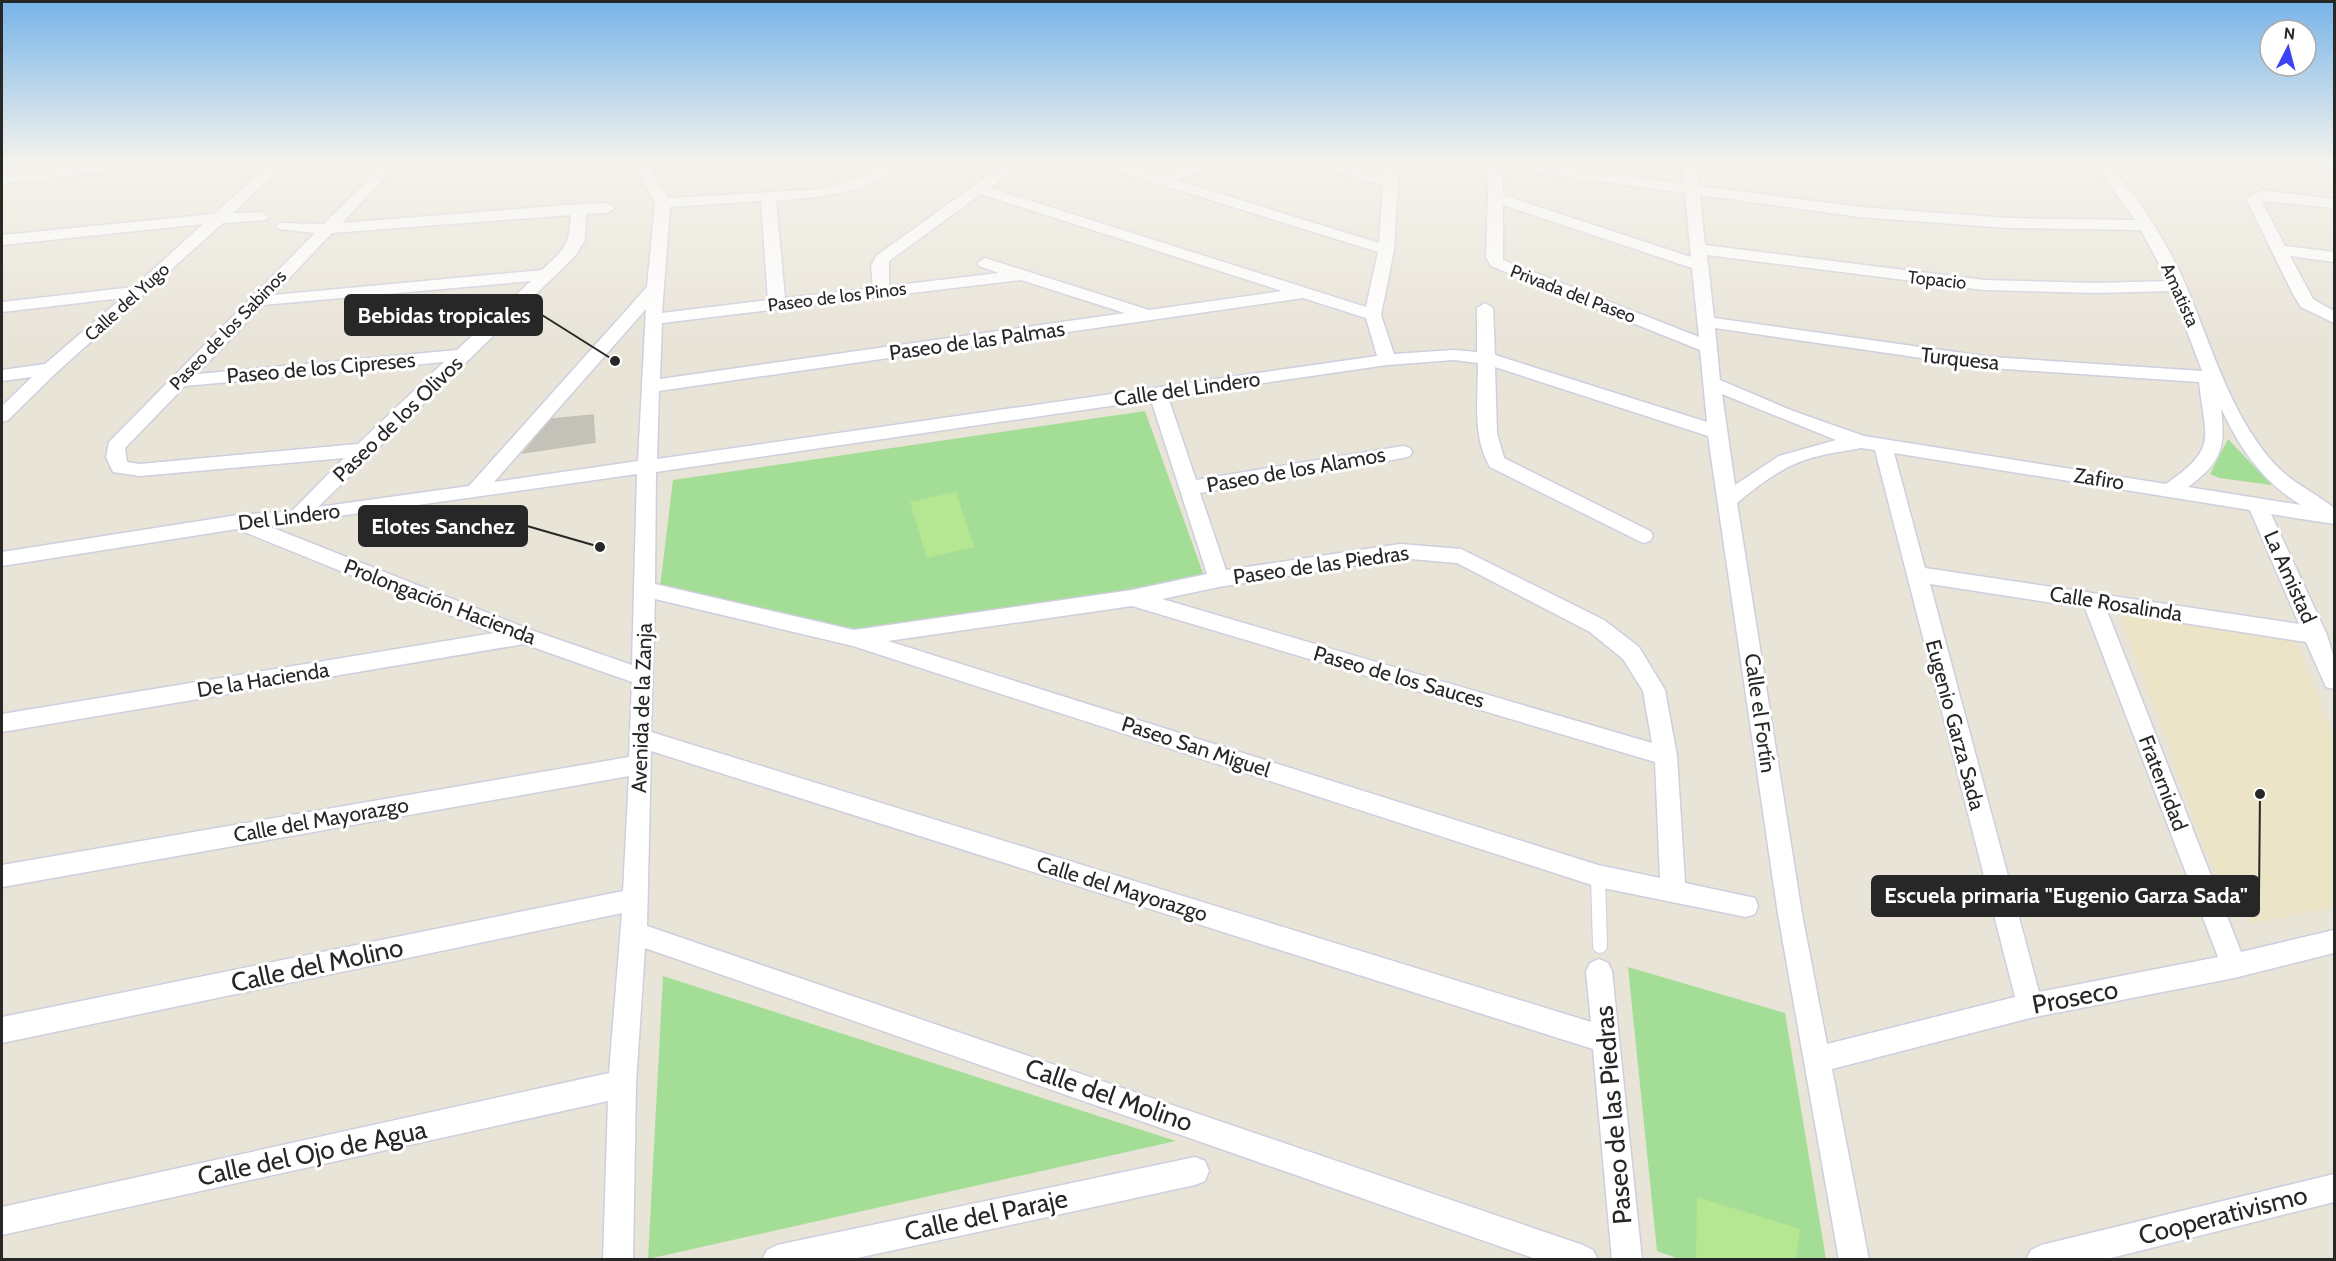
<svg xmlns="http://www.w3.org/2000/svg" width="2336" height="1261" font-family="Cabin,sans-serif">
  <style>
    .education { fill: #ebe4c7 }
    .green { fill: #a4de96 }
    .pitch { fill: #b5e691 }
    .building { fill: #c4c1b8; stroke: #c4c0b2; stroke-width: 1.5 }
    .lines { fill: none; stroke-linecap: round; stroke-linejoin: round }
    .service-casing { stroke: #cecedf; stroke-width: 16 }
    .minor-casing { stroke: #cecedf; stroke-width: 3 }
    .service { stroke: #fff; stroke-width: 14 }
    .minor { fill: #fff; fill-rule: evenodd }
    .labels { text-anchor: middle; stroke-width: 6; stroke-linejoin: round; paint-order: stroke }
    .far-street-label { font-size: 18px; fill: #272727; stroke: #fff }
    .street-label { font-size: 21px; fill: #272727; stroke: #fff }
    .near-street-label { font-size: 26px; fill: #272727; stroke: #fff }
    .leader { fill: none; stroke: #272727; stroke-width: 2 }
    .callout-dot { fill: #272727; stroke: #fff; stroke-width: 2 }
    .callout { fill: #272727; stroke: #272727; stroke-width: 2 }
    .callout-label { font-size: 22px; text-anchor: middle; font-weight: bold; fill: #fff }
  </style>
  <rect width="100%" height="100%" fill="#e9e4d8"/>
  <!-- education -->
  <path class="education" d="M 2117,609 L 2294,638 L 2334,738 L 2334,907 L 2254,923 L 2240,914 L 2204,850 L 2164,733 Z"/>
  <!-- green -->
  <path class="green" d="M 1145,411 L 1205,579 L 850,634 L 660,587 L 673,480 Z
    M 2228,439 L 2268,481 L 2272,485 L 2219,478 L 2210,474 Z
    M 1628,967 L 1785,1013 L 1826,1259 L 1682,1260 L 1657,1251 Z
    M 663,976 L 1176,1141 L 648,1259 Z"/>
  <!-- pitch -->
  <path class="pitch" d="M 956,492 L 974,547 L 927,558 L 910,502 Z
    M 1697,1197 L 1800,1229 L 1796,1259 L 1696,1258 Z"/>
  <!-- building -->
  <path class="building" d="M 593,415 L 595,442 L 523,453 L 552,419 Z"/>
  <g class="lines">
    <!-- service casing -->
    <g class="service-casing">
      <path id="service" d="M 1598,876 L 1600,946"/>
    </g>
    <!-- minor casing -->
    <g class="minor-casing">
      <path id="minor" d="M 114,163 L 159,163 L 152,167 L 2,183 L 2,175 Z
        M 271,163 L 286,163 L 233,213 L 261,212 L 269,217 L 266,220 L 223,223 L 56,373 L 8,420 L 2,422 L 2,406 L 32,377 L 2,381 L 2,370 L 45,364 L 122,298 L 2,312 L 2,302 L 134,287 L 203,224 L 2,245 L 2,235 L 214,214 Z
        M 384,163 L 399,163 L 342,223 L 579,204 L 607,203 L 615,208 L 607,213 L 586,214 L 585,240 L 575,256 L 318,507 L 469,486 L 647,287 L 655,203 L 633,163 L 647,163 L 668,198 L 823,189 L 861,177 L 883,163 L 899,163 C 880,193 809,198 776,201 L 785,298 L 873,288 L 871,266 L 876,256 L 1005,163 L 1021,163 L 990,188 L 1366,307 L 1378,252 L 1101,166 L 1099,163 L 1120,163 L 1161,175 L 1198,163 L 1218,163 L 1216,166 L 1176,180 L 1379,243 L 1383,186 L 1320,166 L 1318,163 L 1339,163 L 1384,176 L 1385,163 L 1399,163 L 1394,250 L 1381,315 L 1394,354 L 1454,350 L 1477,352 L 1477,308 L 1485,303 L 1493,308 L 1495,355 L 1707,422 L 1700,350 L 1491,266 L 1486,257 L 1489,163 L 1529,163 L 1684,184 L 1682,163 L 1696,163 L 1699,186 L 1860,207 L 2008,218 L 2135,220 L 2094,163 L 2108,163 C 2141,202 2167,241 2187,288 C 2211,345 2229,410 2270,459 C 2288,481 2313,491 2334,508 L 2334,524 L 2271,514 L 2327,635 L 2334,658 L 2334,689 L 2326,687 L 2306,642 L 2107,611 L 2241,952 L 2334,930 L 2334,953 L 2234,978 L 2030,1018 L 1832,1069 L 1869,1260 L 1839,1260 L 1778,914 L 1708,436 L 1495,367 L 1497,433 L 1504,458 L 1650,531 L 1653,536 L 1650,541 L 1643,543 L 1490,467 C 1472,437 1478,397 1478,363 L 1454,360 L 1387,365 L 1168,397 L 1196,480 L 1403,446 L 1410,448 L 1412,452 L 1410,456 L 1403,458 L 1200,493 L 1226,570 L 1400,544 L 1461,549 L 1604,620 L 1639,647 L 1665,690 L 1677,756 L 1685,883 L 1755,898 L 1758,906 L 1755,914 L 1746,917 L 1598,887 L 853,646 L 655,599 L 651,732 L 1591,1022 L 1586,971 L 1590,963 L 1599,959 L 1608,963 L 1612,971 L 1642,1260 L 1612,1260 L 1593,1049 L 651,751 L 647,926 L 1583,1245 L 1593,1250 L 1598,1260 L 1539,1260 L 645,948 L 636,1084 L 633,1260 L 603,1260 L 608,1101 L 2,1235 L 2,1207 L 609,1073 L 622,913 L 2,1043 L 2,1017 L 623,891 L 629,776 L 2,887 L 2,865 L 629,757 L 632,682 L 524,644 L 2,732 L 2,714 L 494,633 L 237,529 L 2,566 L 2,552 L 238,515 L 292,511 L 344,458 L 140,476 L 113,472 L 106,457 L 109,442 L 315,233 L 279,229 L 276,226 L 279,223 L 324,224 ZM 1503,168 L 1685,193 L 1691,257 L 1503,195 ZM 981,194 L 1282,291 L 1149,310 L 985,258 L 977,263 L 979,266 L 999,273 L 889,286 L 889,261 ZM 1700,195 L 1860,217 L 2008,228 L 2141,230 L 2168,281 L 2096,283 L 1984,280 L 1705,245 ZM 761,201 L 768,300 L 662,313 L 670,207 ZM 1503,205 L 1692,268 L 1699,337 L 1503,260 ZM 571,215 C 569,247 565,248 542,270 L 273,295 L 332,233 ZM 1707,255 L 1984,290 L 2096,293 L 2172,291 L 2202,371 L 1991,357 L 1714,318 ZM 1021,280 L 1125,313 L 660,379 L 662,323 ZM 531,281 L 457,350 L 197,374 L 263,305 ZM 1303,298 L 1366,318 L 1377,356 L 657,459 L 659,391 ZM 646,309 L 638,461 L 494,482 ZM 1715,328 L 1991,368 L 2199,382 C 2205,439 2219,447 2166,484 L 1864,436 L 1793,411 L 1720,380 ZM 444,362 L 358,444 L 140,464 L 127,462 L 125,448 L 185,386 ZM 1722,394 L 1836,440 L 1779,456 L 1735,485 ZM 1151,400 L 1207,574 L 1132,590 L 854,630 L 655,584 L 656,472 ZM 2221,408 C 2240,449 2262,481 2301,505 L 2188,487 C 2221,463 2226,448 2221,408 ZM 1861,448 L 1875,450 L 2015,997 L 1827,1044 L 1802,914 L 1737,503 C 1762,482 1787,463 1819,456 C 1833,452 1847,451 1861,448 ZM 1894,453 L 2250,510 L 2299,624 L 1925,568 ZM 637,474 L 632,665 L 531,630 L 268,526 ZM 1400,558 L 1457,563 L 1590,632 L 1623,659 L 1643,691 L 1652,743 L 1162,599 L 1219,587 ZM 1930,584 L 2085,608 L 2218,957 L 2039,992 ZM 1132,606 L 1655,762 L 1660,878 L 1598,865 L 888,641 Z
        M 2291,163 L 2334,163 L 2334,171 L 2298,167 Z
        M 2261,190 L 2334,199 L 2334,208 L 2262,201 L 2285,246 L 2334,252 L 2334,262 L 2290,256 L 2313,299 L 2334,311 L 2334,323 L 2301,307 L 2293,294 L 2246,199 Z
        M 1195,1157 L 1205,1161 L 1209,1171 L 1205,1181 L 1195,1185 L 848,1260 L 762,1260 L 767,1250 L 777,1245 Z
        M 2334,1174 L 2334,1202 L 2103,1260 L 2026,1260 L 2031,1250 L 2041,1245 Z"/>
    </g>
    <!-- service -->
    <use href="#service" class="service"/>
    <!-- minor -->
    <use href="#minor" class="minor"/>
  </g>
  <!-- sky -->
  <linearGradient id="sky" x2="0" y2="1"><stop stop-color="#77b4e8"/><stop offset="0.48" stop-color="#f5f3ed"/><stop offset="1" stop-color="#f5f3ed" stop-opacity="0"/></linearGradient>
  <rect width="2336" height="339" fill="url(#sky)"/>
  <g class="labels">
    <!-- far-street labels -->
    <g class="far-street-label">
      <text transform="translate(1937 280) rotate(6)" y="6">Topacio</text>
      <text transform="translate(1573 294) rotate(21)" y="6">Privada del Paseo</text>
      <text transform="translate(2180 295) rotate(66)" y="6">Amatista</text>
      <text transform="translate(837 297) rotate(-7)" y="6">Paseo de los Pinos</text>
      <text transform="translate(127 302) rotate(-42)" y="6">Calle del Yugo</text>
      <text transform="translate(228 330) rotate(-46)" y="6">Paseo de los Sabinos</text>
    </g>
    <!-- street labels -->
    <g class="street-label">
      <text transform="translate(977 341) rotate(-8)" y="7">Paseo de las Palmas</text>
      <text transform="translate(1960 359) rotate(6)" y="7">Turquesa</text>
      <text transform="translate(321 368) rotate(-5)" y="7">Paseo de los Cipreses</text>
      <text transform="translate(1187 389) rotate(-8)" y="7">Calle del Lindero</text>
      <text transform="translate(398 419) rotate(-44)" y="7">Paseo de los Olivos</text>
      <text transform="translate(1296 470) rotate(-10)" y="7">Paseo de los Alamos</text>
      <text transform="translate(2099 479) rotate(9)" y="7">Zafiro</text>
      <text transform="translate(289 517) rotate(-7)" y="7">Del Lindero</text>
      <text transform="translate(1321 565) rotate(-8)" y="7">Paseo de las Piedras</text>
      <text transform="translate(2290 577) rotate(66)" y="7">La Amistad</text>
      <text transform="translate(440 602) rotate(21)" y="7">Prolongación Hacienda</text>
      <text transform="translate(2116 604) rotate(9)" y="7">Calle Rosalinda</text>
      <text transform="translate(1399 677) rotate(16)" y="7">Paseo de los Sauces</text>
      <text transform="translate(263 680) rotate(-9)" y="7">De la Hacienda</text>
      <text transform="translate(642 708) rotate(-88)" y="7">Avenida de la Zanja</text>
      <text transform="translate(1760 713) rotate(82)" y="7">Calle el Fortín</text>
      <text transform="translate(1955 725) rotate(75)" y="7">Eugenio Garza Sada</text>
      <text transform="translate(1196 747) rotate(18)" y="7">Paseo San Miguel</text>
      <text transform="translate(2163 783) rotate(69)" y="7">Fraternidad</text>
      <text transform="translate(321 820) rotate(-10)" y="7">Calle del Mayorazgo</text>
      <text transform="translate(1122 889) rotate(17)" y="7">Calle del Mayorazgo</text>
    </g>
    <!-- near-street labels -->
    <g class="near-street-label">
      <text transform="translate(317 965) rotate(-12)" y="9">Calle del Molino</text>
      <text transform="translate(2075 997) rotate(-11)" y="9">Proseco</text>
      <text transform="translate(1109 1095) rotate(19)" y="9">Calle del Molino</text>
      <text transform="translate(1613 1115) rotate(-95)" y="9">Paseo de las Piedras</text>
      <text transform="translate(312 1153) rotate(-12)" y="9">Calle del Ojo de Agua</text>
      <text transform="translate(986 1215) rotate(-12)" y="9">Calle del Paraje</text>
      <text transform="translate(2223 1215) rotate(-14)" y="9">Cooperativismo</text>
    </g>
  </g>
  <!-- callouts -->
  <path class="leader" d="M615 361L542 315M600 547L527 526M2260 794L2259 896"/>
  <g class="callout-dot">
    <circle cx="615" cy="361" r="6"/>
    <circle cx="600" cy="547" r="6"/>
    <circle cx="2260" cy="794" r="6"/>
  </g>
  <g class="callout">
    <rect x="345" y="295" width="197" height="40" rx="6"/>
    <rect x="359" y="506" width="168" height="40" rx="6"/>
    <rect x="1872" y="876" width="387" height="40" rx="6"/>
  </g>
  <g class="callout-label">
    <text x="444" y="323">Bebidas tropicales</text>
    <text x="443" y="534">Elotes Sanchez</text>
    <text x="2066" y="903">Escuela primaria "Eugenio Garza Sada"</text>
  </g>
  <!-- border -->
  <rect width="2336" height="1261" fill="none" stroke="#272727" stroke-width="6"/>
  <!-- north arrow -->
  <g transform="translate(2288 48) rotate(6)"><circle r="28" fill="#ffffff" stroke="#a9a9a9" stroke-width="1.5"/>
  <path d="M0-4.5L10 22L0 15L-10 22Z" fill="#3c43f2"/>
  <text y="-9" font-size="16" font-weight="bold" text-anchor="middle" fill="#272727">N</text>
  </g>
</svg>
